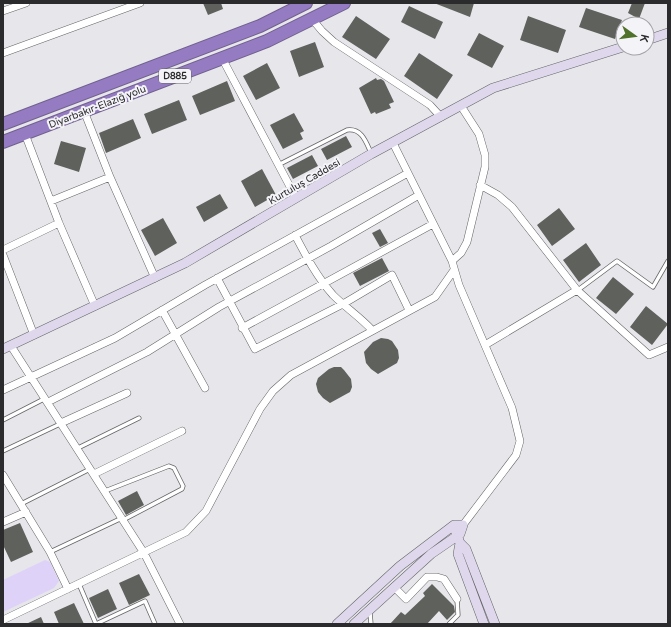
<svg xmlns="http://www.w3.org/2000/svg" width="671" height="627" font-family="'Varela Round',sans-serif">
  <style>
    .green { fill: #ded2f9 }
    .building { fill: #5f615d }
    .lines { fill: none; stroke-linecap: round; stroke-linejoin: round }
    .lane-casing { stroke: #656467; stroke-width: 5 }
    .street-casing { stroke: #656467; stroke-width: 8 }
    .secondary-casing { stroke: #656467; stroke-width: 10 }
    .highway-casing { stroke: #705f8e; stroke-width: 14 }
    .lane { stroke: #fff; stroke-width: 3.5 }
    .street { stroke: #fff; stroke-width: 7 }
    .secondary { stroke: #dfd8ed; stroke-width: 9 }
    .highway { stroke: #957cc2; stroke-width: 12 }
    .labels { text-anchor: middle; stroke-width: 4; stroke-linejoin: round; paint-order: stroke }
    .shield { fill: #f4f3f8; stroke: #676669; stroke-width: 1 }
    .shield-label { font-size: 9px; font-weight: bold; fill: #2b2a2c }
    .street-label { font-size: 10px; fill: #2b2a2c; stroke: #f4f3f8 }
  </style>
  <rect width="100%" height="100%" fill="#e7e6ea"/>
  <!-- green -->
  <path class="green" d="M 45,560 L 50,562 L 59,581 L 54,588 L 3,612 L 3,580 Z"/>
  <!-- building -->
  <path class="building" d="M 203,3 L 221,3 L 223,9 L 208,15 Z
    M 434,3 L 474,3 L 470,17 Z
    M 632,3 L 645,3 L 639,19 L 628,13 Z
    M 409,6 L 443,22 L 435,39 L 401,22 Z
    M 586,8 L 622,20 L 615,39 L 579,27 Z
    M 356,16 L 390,39 L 376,59 L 342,37 Z
    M 528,16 L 566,30 L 558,53 L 520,40 Z
    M 479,33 L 504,46 L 492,68 L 467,55 Z
    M 315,42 L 324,67 L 299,77 L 290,51 Z
    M 419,53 L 453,75 L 437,99 L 404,76 Z
    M 267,63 L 280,88 L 256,100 L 243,76 Z
    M 376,78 L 377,80 L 381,79 L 384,81 L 394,102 L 389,104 L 391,108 L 376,114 L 375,112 L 371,114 L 359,88 Z
    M 227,81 L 235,101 L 200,115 L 192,96 Z
    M 179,100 L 187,120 L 152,134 L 144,114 Z
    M 294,113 L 304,131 L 300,133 L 303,139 L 283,149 L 270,125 Z
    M 133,119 L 141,138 L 106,153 L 99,133 Z
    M 346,136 L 352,147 L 327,160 L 321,149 Z
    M 61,141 L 86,148 L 79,172 L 54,164 Z
    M 312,155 L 318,166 L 293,179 L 287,168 Z
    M 262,169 L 276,195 L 255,207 L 241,181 Z
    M 220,194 L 228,208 L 204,222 L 196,207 Z
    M 559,208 L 575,229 L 552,246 L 537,225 Z
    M 163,218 L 177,243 L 155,256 L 141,230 Z
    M 380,229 L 388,243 L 380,247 L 372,233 Z
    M 586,243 L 601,265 L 579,282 L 563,260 Z
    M 382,258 L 389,271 L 360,286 L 353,273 Z
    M 613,277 L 634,294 L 616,314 L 596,298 Z
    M 646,306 L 668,324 L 652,345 L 630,327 Z
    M 381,338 L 388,339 L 392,341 L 398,350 L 399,358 L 397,363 L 378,374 L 371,369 L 366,363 L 364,352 L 373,342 Z
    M 334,367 L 341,367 L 344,370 L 351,379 L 352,387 L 350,392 L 330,403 L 323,398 L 318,392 L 316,384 L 318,378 L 329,369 Z
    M 137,491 L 144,505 L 126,515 L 118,501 Z
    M 20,523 L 33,552 L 11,562 L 3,545 L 3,530 Z
    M 139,574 L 150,595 L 129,605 L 119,583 Z
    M 432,584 L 454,606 L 455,612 L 447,620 L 439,611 L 427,624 L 390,624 L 401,612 L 405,615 L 425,596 L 423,593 Z
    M 108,589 L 117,609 L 98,618 L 89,598 Z
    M 74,603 L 84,624 L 59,624 L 54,612 Z
    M 41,617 L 44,624 L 26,624 Z"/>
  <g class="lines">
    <!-- lane casing -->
    <g class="lane-casing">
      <path id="lane" d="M 278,165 L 347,130 C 362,128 366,142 371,153
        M 578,290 L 617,261 L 653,287 L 668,261
        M 3,420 L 44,399
        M 78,448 L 139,418
        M 3,451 L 60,424
        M 105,491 L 169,466 L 174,468 L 183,486 L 182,489 L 123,520
        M 21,504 L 90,469
        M 50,552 L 122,518
        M 79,584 L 96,624
        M 370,613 L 371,624
        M 96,624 L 145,601 L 155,624
        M 449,624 L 458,615 L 457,599"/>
    </g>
    <!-- street casing -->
    <g class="street-casing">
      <path id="street" d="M 3,11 L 26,3
        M 312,19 L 322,31 L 334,42 L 430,105 L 441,117
        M 3,53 L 140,3
        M 222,58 L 296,198
        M 84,111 L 110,177 L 155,278
        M 25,134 L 59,223 L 95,306
        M 393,143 L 452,261 L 459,285 L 512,408 L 520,441 L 516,455 L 463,525
        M 480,185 L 498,195 L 512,207 L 577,290 L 649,355 L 668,347
        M 51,201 L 110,177
        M 295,235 C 306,256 317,277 333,295 C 345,307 360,317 372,330
        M 3,250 L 59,223
        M 3,255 L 34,335
        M 452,261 L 461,253 L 467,242 L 485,167 L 485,155 L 479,134 L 461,106
        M 217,278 L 255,349 L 343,304 L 392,275 L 409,310
        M 162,310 L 205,388
        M 242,328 L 433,224
        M 485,345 L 577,290
        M 11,346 L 144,553 L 180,624
        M 3,390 L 115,338 L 205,285 L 408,173
        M 48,402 L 147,352 L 219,307 L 331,246 L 419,195
        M 61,423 L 127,393
        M 94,474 L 182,431
        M 3,475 L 50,552 L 68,589
        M 3,522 L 26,512
        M 394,587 L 406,599 L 427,577 L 437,577 L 444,579 L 457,599
        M 3,620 L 186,532 L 206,511 L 260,409 L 273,391 L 291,375 L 435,297 L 454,270"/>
    </g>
    <!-- secondary casing -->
    <g class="secondary-casing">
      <path id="secondary" d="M 647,40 L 668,33
        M 3,349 L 185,263 L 371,154 L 493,88 L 623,47
        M 455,530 L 460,543 L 466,549 L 495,624
        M 460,543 L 458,554 L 484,624
        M 337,624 L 400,566 L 454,525 L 463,525 L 460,534 L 431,554 L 354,624"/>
    </g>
    <!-- highway casing -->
    <g class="highway-casing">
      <path id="highway" d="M 3,124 L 260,26 L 306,3
        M 3,142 L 267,41 L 344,3"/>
    </g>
    <!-- lane -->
    <use href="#lane" class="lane"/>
    <!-- street -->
    <use href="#street" class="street"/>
    <!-- secondary -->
    <use href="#secondary" class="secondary"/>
    <!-- highway -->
    <use href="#highway" class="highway"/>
  </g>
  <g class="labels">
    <!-- shield labels -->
    <rect class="shield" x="159" y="69" width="32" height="14" rx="3"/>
    <g class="shield-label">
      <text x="175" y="79">D885</text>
    </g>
    <!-- street labels -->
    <g class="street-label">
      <text transform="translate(97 106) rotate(-21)" y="4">Diyarbakır-Elazığ yolu</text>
      <text transform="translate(304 181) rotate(-30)" y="4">Kurtuluş Caddesi</text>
    </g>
  </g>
  <!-- border -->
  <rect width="671" height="627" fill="none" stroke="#2b2a2c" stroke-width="8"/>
  <!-- north arrow -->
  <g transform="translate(635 36) rotate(104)"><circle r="19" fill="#f4f3f8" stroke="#a4a3a6"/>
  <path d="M0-3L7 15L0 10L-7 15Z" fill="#507129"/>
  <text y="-6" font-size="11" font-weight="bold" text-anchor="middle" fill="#2b2a2c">K</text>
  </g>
</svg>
